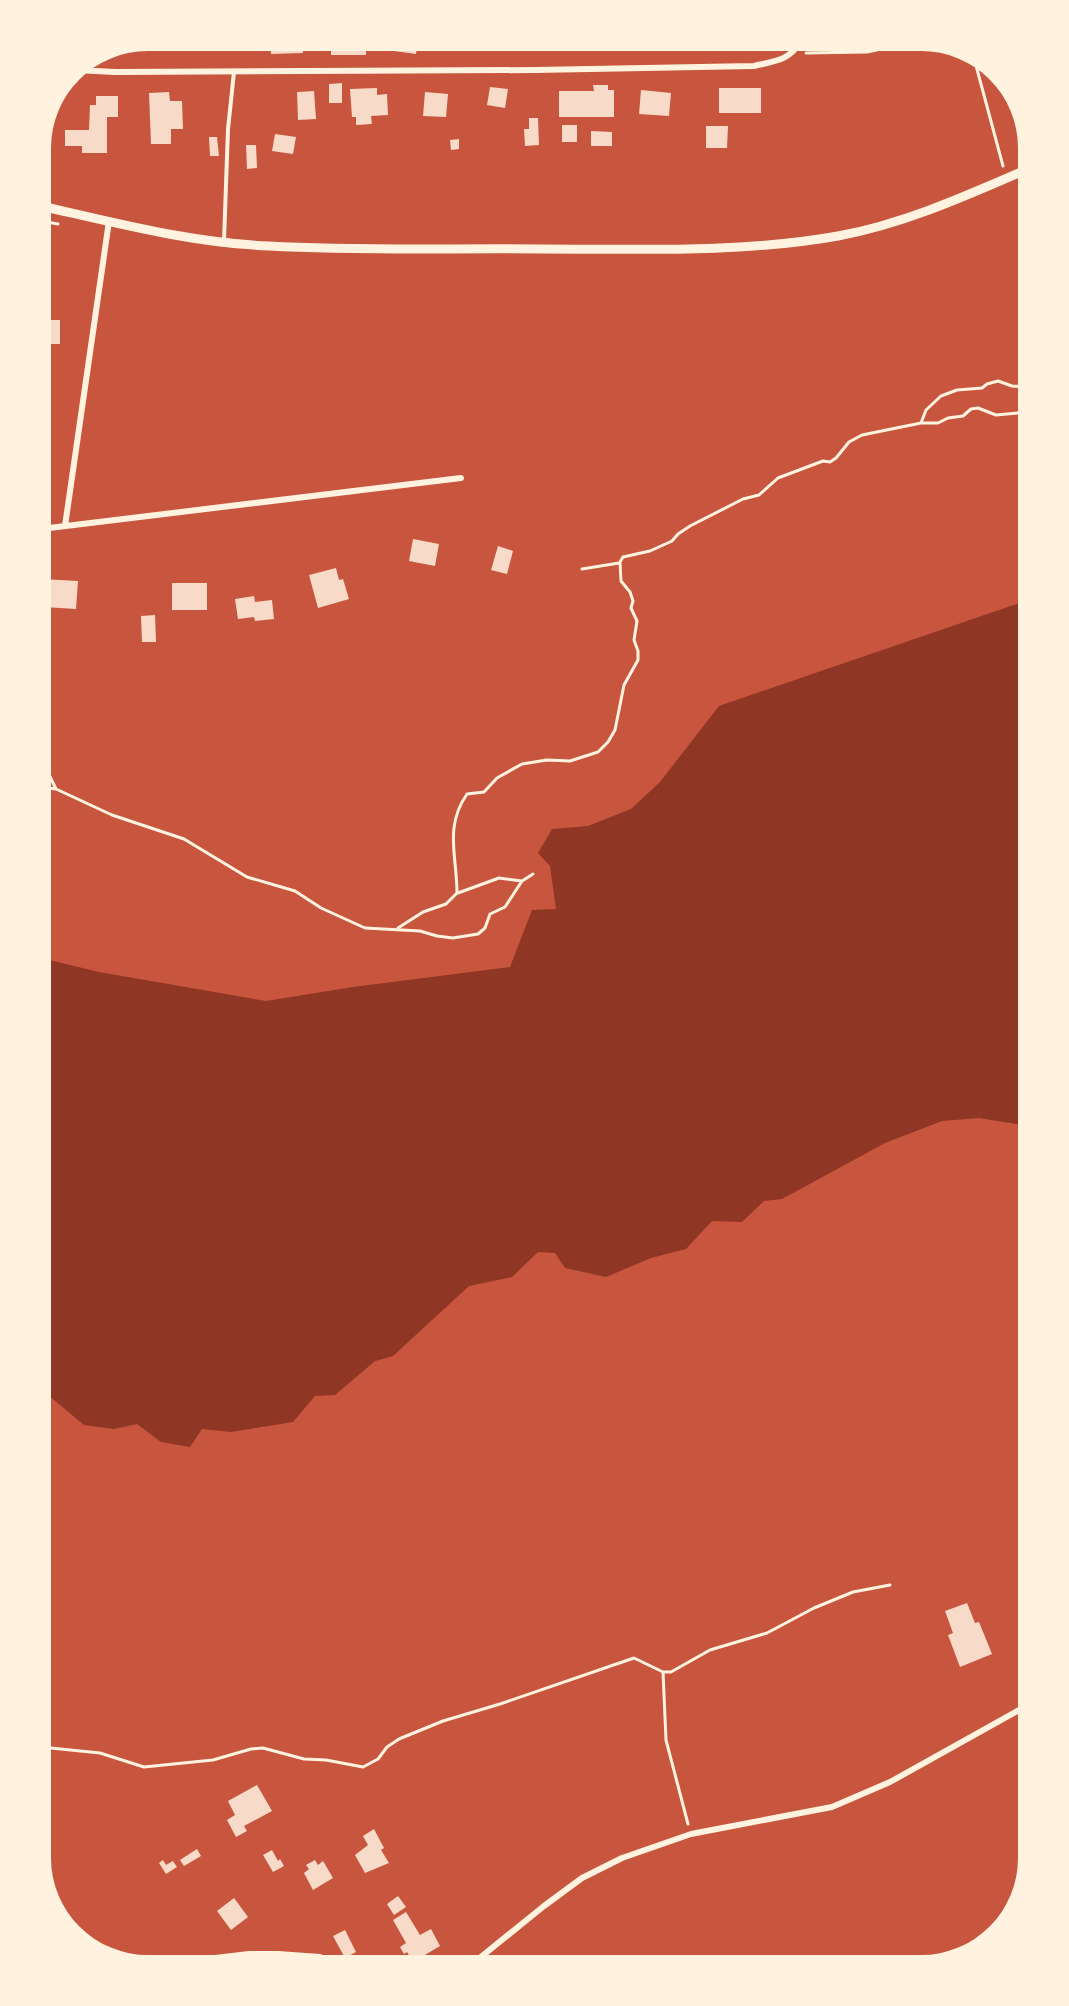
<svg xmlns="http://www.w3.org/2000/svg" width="1069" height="2006" font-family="Bitter,serif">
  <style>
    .water { fill: #8f3625 }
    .building { fill: #f7dbc8 }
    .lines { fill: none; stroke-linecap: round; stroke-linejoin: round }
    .path { stroke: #fff3e0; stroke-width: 3 }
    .service { stroke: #fff3e0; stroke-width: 4 }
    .minor { stroke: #fff3e0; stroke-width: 6 }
    .tertiary { stroke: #fff3e0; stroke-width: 9 }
  </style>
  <rect width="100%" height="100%" fill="#c8553d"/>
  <!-- water -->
  <path class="water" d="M 1028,600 L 1028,1126 L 979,1118 L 942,1121 L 885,1143 L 782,1199 L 764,1201 L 742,1222 L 712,1221 L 686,1249 L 651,1258 L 606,1277 L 565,1268 L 555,1253 L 538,1252 L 512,1277 L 469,1286 L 393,1356 L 375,1361 L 335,1395 L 315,1396 L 293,1422 L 231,1432 L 202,1429 L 190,1447 L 161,1442 L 137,1424 L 114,1429 L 84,1425 L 41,1389 L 41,958 L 99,972 L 266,1001 L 353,987 L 510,967 L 532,910 L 556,909 L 550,866 L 538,853 L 552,829 L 588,826 L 631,809 L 660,782 L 719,706 Z"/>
  <!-- building -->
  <path class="building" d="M 148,40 L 170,41 L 170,48 L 121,47 Z
    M 270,41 L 302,41 L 303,53 L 271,54 Z
    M 331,41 L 366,41 L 366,55 L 331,55 Z
    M 395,41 L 418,41 L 416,54 L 394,51 Z
    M 487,41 L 512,41 L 512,51 L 487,51 Z
    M 342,83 L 342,103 L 329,103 L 329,84 Z
    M 593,85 L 608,85 L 608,90 L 614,90 L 614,117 L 559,117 L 559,91 L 594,91 Z
    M 490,87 L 508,89 L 505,108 L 487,105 Z
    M 377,88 L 377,95 L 387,94 L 388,115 L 371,116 L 372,124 L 356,125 L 356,117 L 352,117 L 350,89 Z
    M 719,88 L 761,88 L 761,113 L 719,113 Z
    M 641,90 L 671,93 L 669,116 L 639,114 Z
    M 314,91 L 316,119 L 298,120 L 297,92 Z
    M 169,92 L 170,101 L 182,101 L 183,129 L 171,129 L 171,144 L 151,144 L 149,93 Z
    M 425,92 L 448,94 L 446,117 L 423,116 Z
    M 96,96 L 118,96 L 118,117 L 107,117 L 107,153 L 82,153 L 82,146 L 65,146 L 65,130 L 89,130 L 90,105 L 96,105 Z
    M 529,118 L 538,118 L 539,145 L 525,146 L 524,129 L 529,129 Z
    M 562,125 L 577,125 L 577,142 L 562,142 Z
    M 706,126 L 728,126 L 727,148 L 706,148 Z
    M 591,131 L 612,132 L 612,146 L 591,146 Z
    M 275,134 L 296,137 L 293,154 L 272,151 Z
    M 209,137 L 217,137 L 219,156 L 210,156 Z
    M 459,139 L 459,149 L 451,150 L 450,140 Z
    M 246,145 L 256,145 L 257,168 L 247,169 Z
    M 41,237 L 49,238 L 45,259 L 41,258 Z
    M 41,299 L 51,300 L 51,320 L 60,320 L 60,344 L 41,344 Z
    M 413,539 L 439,544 L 435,566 L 409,561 Z
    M 498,546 L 513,551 L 507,574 L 491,570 Z
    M 336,568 L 339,580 L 343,579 L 349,599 L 318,608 L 309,575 Z
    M 41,579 L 78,581 L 76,609 L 44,607 L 44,599 L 41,599 Z
    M 172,583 L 207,583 L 207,610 L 172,610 Z
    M 254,596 L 255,602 L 272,600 L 274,619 L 255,621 L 254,617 L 238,619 L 235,599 Z
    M 155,615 L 156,642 L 142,642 L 141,616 Z
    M 967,1603 L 975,1623 L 979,1622 L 992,1654 L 960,1667 L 948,1635 L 953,1633 L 945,1611 Z
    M 257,1785 L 272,1811 L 244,1826 L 247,1831 L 236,1837 L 227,1820 L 235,1815 L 228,1801 Z
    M 374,1829 L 384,1848 L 381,1850 L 389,1863 L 365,1873 L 355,1855 L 368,1845 L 363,1836 Z
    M 197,1849 L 201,1856 L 184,1866 L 180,1860 Z
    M 272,1850 L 278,1861 L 280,1859 L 284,1866 L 273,1872 L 263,1855 Z
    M 163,1860 L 166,1865 L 173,1861 L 177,1867 L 166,1874 L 159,1863 Z
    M 315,1860 L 318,1865 L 323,1861 L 333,1878 L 313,1890 L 304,1873 L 309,1869 L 306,1865 Z
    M 398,1896 L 406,1907 L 394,1915 L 387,1904 Z
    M 234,1898 L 248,1917 L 231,1930 L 217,1911 Z
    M 406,1912 L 420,1935 L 431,1929 L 440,1946 L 413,1962 L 407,1952 L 404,1954 L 400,1947 L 406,1943 L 393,1920 Z
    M 345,1930 L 356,1952 L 345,1958 L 333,1936 Z"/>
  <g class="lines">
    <!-- path -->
    <path class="path" d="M 806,53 L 867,52 L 920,41
      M 974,58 L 1003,166
      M 41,221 L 58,224
      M 921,423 L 926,410 L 941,396 L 957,390 L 982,388 L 987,384 L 998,381 L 1012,386 L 1028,387
      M 582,569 L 619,563
      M 41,758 L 56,789
      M 41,787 L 56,789 L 112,815 L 184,839 L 247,877 L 295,891 L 321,908 L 365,928 L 420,931 L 437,936 L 453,938 L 478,934 L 485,928 L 490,914 L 505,907 L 522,881 L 533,874
      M 458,893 L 499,878 L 522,881
      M 398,928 L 423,912 L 446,904 L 457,893 C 457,856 444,827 467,794 L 484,792 L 497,778 L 522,764 L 547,760 L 570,761 L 598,752 L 608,742 L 615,730 L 624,685 L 638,660 L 638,651 L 634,640 L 637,621 L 631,608 L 633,601 L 630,592 L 621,581 L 620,562 L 623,557 L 650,551 L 672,541 L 678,534 L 690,526 L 743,499 L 759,495 L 778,478 L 823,461 L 830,462 L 836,458 L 849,442 L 862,435 L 921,423 L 938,423 L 948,418 L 963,416 L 971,409 L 978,408 L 996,415 L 1028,412
      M 663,1672 L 666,1740 L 688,1824
      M 41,1747 L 100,1753 L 144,1767 L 213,1760 L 251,1749 L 263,1748 L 304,1759 L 326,1760 L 363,1767 L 378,1759 L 387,1747 L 399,1739 L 443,1721 L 500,1704 L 634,1658 L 663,1672 L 671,1672 L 710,1650 L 767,1633 L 814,1608 L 853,1592 L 890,1585"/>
    <!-- service -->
    <path class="service" d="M 224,241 L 228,129 L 234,72"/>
    <!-- minor -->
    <path class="minor" d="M 75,70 L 115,72 L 535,70 L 754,66 C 775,61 789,61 801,41
      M 65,526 L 109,221
      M 41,529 L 461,478
      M 171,1965 L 181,1962 L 249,1954 L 278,1954 L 320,1957 L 326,1965
      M 471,1965 L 544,1906 L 582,1878 L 622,1858 L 691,1834 L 832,1807 L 890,1782 L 1028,1705"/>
    <!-- tertiary -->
    <path class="tertiary" d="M 41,206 C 116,223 192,243 269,246 C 359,251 451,248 541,249 C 637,249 744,253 838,236 C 904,224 968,195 1028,169"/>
  </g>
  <!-- crop -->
  <path d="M0 0H1069V2006H0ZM148 51H921A97 97 0 0 1 1018 148V1858A97 97 0 0 1 921 1955H148A97 97 0 0 1 51 1858V148A97 97 0 0 1 148 51Z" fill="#fff3e0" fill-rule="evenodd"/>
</svg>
